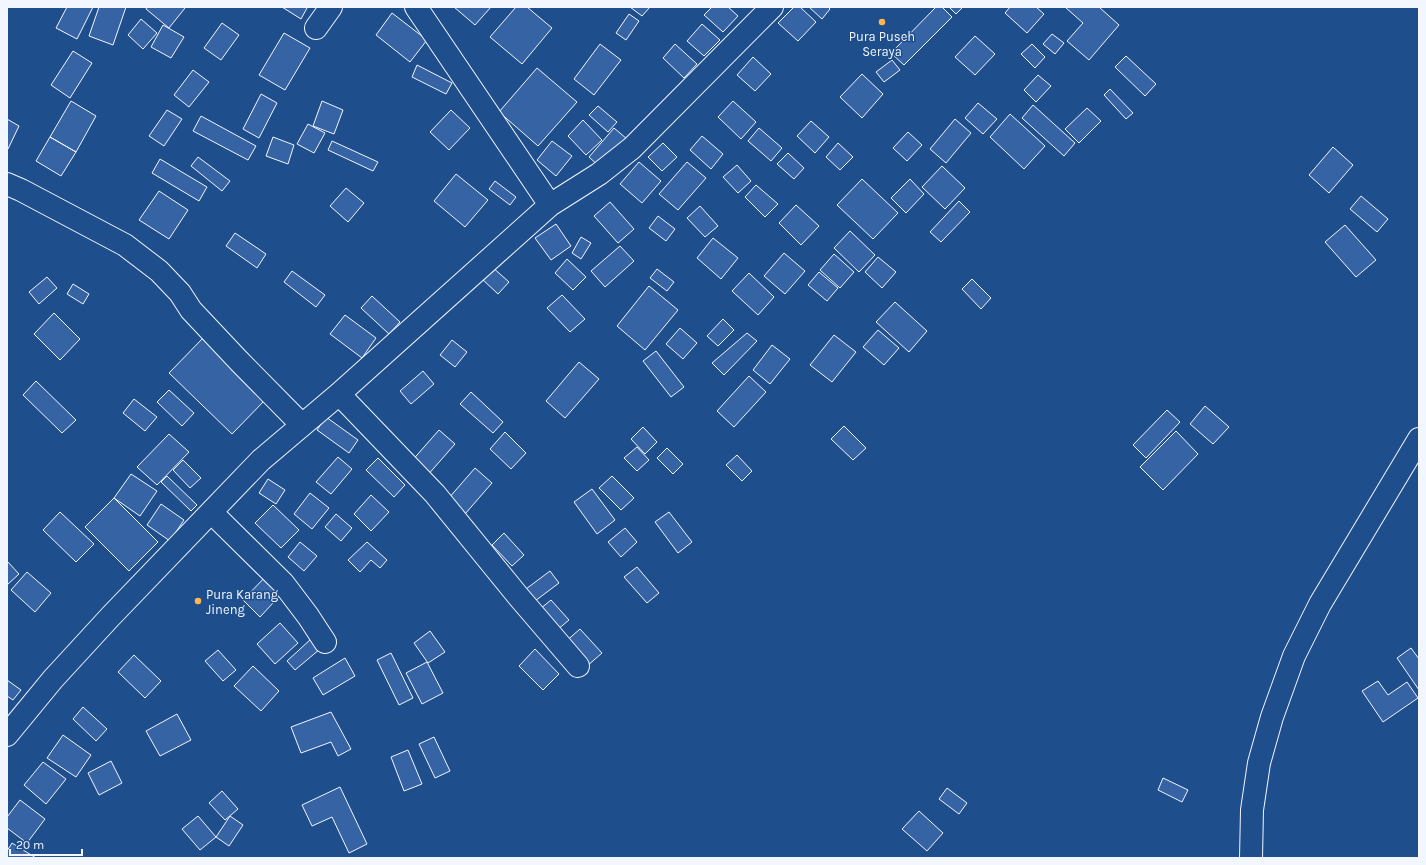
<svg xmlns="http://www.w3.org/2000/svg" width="1426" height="865" font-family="Karla,sans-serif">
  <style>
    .building { fill: #3563a3; stroke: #f2f6ff }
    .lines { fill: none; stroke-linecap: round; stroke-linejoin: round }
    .street-casing { stroke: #f2f6ff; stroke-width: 24 }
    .secondary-casing { stroke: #f2f6ff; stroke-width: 24 }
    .street { stroke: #1f4e8c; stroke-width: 22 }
    .secondary { stroke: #1f4e8c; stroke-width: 22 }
    .poi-dot { fill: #ffb74d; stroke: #1f4e8c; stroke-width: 1.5 }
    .labels { text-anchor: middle; stroke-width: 3; stroke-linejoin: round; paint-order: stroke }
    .poi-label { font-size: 13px; fill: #f2f6ff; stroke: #1f4e8c }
  </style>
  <rect width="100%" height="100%" fill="#1f4e8c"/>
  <!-- building -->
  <path class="building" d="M 67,7 L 93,7 L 77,39 L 56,28 Z
    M 99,7 L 126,7 L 113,45 L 89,36 Z
    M 147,7 L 183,7 L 185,8 L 169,28 L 146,9 Z
    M 282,7 L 305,7 L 307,8 L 301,19 Z
    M 454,7 L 491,7 L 475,25 Z
    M 516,7 L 527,7 L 552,28 L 522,64 L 490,37 Z
    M 630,7 L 650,7 L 642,16 Z
    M 712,7 L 728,7 L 738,16 L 723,32 L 704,15 Z
    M 794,7 L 800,7 L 816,22 L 798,41 L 778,23 Z
    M 809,7 L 828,7 L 830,9 L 822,19 Z
    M 936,7 L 942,7 L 952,17 L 904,65 L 891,53 Z
    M 949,7 L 963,7 L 956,14 Z
    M 1010,7 L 1036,7 L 1044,14 L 1027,33 L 1005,13 Z
    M 1065,7 L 1099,7 L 1119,25 L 1089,60 L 1067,41 L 1083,23 Z
    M 392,13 L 427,40 L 410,62 L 376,35 Z
    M 629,14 L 639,21 L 626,40 L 616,33 Z
    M 141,19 L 157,33 L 143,49 L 128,35 Z
    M 222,23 L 239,35 L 221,60 L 204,48 Z
    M 702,24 L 720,40 L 704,56 L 687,41 Z
    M 163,25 L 184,37 L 171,58 L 151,47 Z
    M 284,33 L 310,48 L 285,90 L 259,75 Z
    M 1052,34 L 1064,43 L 1055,54 L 1043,44 Z
    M 975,36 L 995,54 L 975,75 L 955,57 Z
    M 600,44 L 621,60 L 594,95 L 574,79 Z
    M 675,44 L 697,64 L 684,78 L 663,58 Z
    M 1032,44 L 1045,57 L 1035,68 L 1021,54 Z
    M 73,51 L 92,63 L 70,98 L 51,85 Z
    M 1126,56 L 1156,84 L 1145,96 L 1115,67 Z
    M 753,57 L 771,74 L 755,91 L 737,75 Z
    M 892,60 L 900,70 L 884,82 L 876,72 Z
    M 417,65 L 452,83 L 446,94 L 412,77 Z
    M 537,68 L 577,102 L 538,146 L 499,112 Z
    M 193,70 L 209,82 L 189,107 L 174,95 Z
    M 862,74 L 883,94 L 862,118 L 840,97 Z
    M 1038,75 L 1051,86 L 1036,102 L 1024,90 Z
    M 1110,89 L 1133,113 L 1126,119 L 1104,95 Z
    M 261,94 L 277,103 L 259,138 L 243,129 Z
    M 71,101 L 96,116 L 76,152 L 50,137 Z
    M 322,101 L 343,110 L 334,134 L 313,126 Z
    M 733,101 L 756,122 L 741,139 L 718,117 Z
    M 978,103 L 997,119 L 983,134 L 965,118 Z
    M 1033,105 L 1075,143 L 1064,156 L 1022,118 Z
    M 598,106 L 617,122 L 608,132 L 589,115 Z
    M 1087,108 L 1101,121 L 1079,143 L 1065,129 Z
    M 167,110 L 182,119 L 164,146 L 149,136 Z
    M 451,110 L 470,128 L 449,150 L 430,132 Z
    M 1010,114 L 1045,146 L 1024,169 L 990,137 Z
    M 201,116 L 256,146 L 248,160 L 193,131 Z
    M 7,119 L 19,126 L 8,149 L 7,148 Z
    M 955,119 L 971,133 L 946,163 L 930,149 Z
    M 583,120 L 602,140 L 586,155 L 568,136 Z
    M 811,121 L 829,137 L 815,153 L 797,136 Z
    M 308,124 L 325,133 L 314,153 L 297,144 Z
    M 614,128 L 627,139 L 601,168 L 589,157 Z
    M 759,128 L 782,148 L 771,161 L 748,141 Z
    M 908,132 L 922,145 L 907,161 L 893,148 Z
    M 702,136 L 723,154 L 711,169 L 690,150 Z
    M 50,137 L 76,152 L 61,176 L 36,161 Z
    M 273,137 L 294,145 L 288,164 L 266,156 Z
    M 332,141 L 378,162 L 373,171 L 328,150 Z
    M 552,141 L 572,156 L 556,176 L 537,160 Z
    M 663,143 L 677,157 L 662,171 L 648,157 Z
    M 838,143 L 853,157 L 840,170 L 826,157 Z
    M 1333,147 L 1353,165 L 1329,193 L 1309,175 Z
    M 788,153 L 804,168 L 794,179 L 777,164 Z
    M 198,157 L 230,181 L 222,191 L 191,166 Z
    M 160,159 L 207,187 L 199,201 L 152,173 Z
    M 639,162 L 661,181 L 642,203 L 620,184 Z
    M 687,162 L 706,178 L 678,210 L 659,194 Z
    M 737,165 L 751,181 L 738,193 L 723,177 Z
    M 942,166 L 965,188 L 945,209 L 922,187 Z
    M 456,174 L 488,200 L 465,227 L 434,201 Z
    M 862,179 L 898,213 L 873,239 L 837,205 Z
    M 910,179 L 924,194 L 906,213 L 891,198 Z
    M 495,181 L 516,197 L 510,205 L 489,189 Z
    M 756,185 L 778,204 L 765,217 L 745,197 Z
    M 346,188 L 364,203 L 348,222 L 330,206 Z
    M 159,191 L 188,210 L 169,239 L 139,220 Z
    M 1361,196 L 1388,219 L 1377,232 L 1350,209 Z
    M 959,201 L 970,212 L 941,242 L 930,232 Z
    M 610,202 L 634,229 L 618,243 L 594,216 Z
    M 796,205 L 819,226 L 801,245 L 779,223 Z
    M 700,206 L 718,226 L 705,237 L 687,218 Z
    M 658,216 L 675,229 L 666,241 L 649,228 Z
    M 556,224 L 571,246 L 551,260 L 535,238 Z
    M 1345,225 L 1376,260 L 1356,277 L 1325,242 Z
    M 850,231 L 875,255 L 859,272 L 834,248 Z
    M 235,233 L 266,254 L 257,268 L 226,246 Z
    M 581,237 L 591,243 L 581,259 L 572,253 Z
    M 713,238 L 738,258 L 721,279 L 697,258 Z
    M 620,246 L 634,261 L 605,287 L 591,271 Z
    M 784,253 L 805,271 L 785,294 L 764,276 Z
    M 834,254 L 854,272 L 840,288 L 820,270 Z
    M 878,257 L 896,272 L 882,288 L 865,272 Z
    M 567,259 L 586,277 L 573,290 L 555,273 Z
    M 491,266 L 509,282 L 498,294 L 481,278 Z
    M 657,269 L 674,282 L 667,291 L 650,278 Z
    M 292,271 L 325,295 L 316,307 L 284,282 Z
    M 819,272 L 838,288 L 827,301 L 808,285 Z
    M 749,273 L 774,297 L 758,315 L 732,291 Z
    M 47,277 L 57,288 L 39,304 L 29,292 Z
    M 972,279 L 991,298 L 981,309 L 962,289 Z
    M 73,284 L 89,294 L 83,304 L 67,294 Z
    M 649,286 L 678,310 L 645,350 L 617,326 Z
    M 562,295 L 585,319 L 570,332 L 547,308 Z
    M 372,296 L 400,322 L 389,334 L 361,308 Z
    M 895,302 L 927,331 L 909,352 L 876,322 Z
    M 54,313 L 80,339 L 60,360 L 34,334 Z
    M 345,315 L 376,338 L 362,358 L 330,334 Z
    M 723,319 L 734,330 L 718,346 L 707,336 Z
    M 680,328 L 697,343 L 683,359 L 666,344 Z
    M 878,330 L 899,348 L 884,365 L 863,347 Z
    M 747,333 L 757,341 L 724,375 L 712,363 Z
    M 834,335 L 856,352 L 832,382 L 810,365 Z
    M 203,338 L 266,399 L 232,434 L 169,373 Z
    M 452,340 L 467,352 L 455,367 L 440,355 Z
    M 772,345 L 790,359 L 770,384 L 753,370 Z
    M 656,351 L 684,387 L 671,397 L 643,361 Z
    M 579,362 L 599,379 L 565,418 L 546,401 Z
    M 423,371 L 434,384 L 411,404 L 400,391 Z
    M 749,376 L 766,392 L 734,427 L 717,411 Z
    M 36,381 L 76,420 L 62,433 L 23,395 Z
    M 169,390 L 194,413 L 182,426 L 157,402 Z
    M 471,392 L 503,422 L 493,433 L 460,404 Z
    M 134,399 L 157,417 L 145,431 L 123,413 Z
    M 1205,406 L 1229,427 L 1213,444 L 1190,424 Z
    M 1167,410 L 1180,422 L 1146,458 L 1133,445 Z
    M 326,417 L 358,440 L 349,453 L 317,430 Z
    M 844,426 L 866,448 L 853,460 L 831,439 Z
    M 643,427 L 657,442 L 645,454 L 631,439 Z
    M 439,430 L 455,444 L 426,477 L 410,463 Z
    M 1176,431 L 1198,454 L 1163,490 L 1140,467 Z
    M 505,432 L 526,453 L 511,469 L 490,449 Z
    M 169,434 L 189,452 L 157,485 L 137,467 Z
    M 637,447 L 649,460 L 637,471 L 624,458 Z
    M 667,448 L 683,464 L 673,474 L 657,458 Z
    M 737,455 L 752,471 L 742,481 L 726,465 Z
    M 338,457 L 352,469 L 331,494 L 316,482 Z
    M 378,458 L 405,485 L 394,497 L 366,470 Z
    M 183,460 L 201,478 L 190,488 L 173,470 Z
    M 475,468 L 492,483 L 465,514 L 448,499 Z
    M 131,474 L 157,491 L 140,516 L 114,498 Z
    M 167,476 L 197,505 L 191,511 L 161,482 Z
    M 612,476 L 634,498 L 621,510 L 599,488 Z
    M 268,479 L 285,490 L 276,504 L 259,493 Z
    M 592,489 L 615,520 L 597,534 L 574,502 Z
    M 310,493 L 329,508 L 312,529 L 294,514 Z
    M 371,495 L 389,512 L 371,531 L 354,514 Z
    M 114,498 L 158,542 L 129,571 L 85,527 Z
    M 161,504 L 184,520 L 170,541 L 147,525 Z
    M 273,505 L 299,530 L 281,548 L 255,523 Z
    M 60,512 L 94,544 L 76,562 L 43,530 Z
    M 669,512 L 692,542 L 678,553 L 655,522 Z
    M 336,514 L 352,528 L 341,541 L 325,527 Z
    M 625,528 L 637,542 L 621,557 L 608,542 Z
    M 504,533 L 524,555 L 512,566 L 492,545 Z
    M 300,542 L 317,556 L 304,571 L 288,557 Z
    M 367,542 L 387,560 L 380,568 L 371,560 L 360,572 L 348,560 Z
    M 7,561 L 19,574 L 7,585 Z
    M 637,567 L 659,593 L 647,603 L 624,577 Z
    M 550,571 L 559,583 L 531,604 L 522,592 Z
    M 27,572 L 51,593 L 35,612 L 11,590 Z
    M 269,573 L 286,589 L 260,617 L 243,600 Z
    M 551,600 L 569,620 L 557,630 L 540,609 Z
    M 280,623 L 298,643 L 275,664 L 257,644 Z
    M 580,629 L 602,653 L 586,667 L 564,643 Z
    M 430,631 L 445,652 L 428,663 L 414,643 Z
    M 311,639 L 320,649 L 295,670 L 287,661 Z
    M 1411,648 L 1419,659 L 1419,690 L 1397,658 Z
    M 535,649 L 559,674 L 543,690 L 519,666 Z
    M 218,650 L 236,670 L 223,681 L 205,661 Z
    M 391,653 L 413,698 L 399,705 L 377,660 Z
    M 134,655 L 161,681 L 145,698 L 118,672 Z
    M 345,658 L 355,676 L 323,695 L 313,678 Z
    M 427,662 L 443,693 L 422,704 L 406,673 Z
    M 253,666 L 279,691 L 261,711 L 234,686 Z
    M 7,680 L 21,690 L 13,700 L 7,696 Z
    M 1378,681 L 1388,695 L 1407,682 L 1418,698 L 1383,722 L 1362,691 Z
    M 83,707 L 107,729 L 96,741 L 73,719 Z
    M 331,712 L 351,749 L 338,756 L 331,742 L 301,753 L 291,727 Z
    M 177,714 L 191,740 L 160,756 L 146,731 Z
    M 63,735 L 91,755 L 76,777 L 47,758 Z
    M 434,737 L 450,771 L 435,778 L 419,744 Z
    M 408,750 L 422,784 L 404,791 L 391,757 Z
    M 111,761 L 122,783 L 99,795 L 88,773 Z
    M 43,762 L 66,779 L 46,804 L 24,785 Z
    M 1163,778 L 1188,790 L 1182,802 L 1158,790 Z
    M 340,787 L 367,844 L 349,853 L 332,817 L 312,826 L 302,805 Z
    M 947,788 L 967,803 L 959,814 L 939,799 Z
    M 222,791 L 238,809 L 225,820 L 209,803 Z
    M 20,800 L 45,819 L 27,843 L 7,828 L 7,817 Z
    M 919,811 L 943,833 L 927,851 L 902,829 Z
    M 198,816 L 216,837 L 200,850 L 182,829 Z
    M 230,816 L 243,825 L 229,846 L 216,837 Z
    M 12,843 L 36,858 L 7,858 L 7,851 Z"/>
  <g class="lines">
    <!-- street casing -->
    <g class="street-casing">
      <path id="street" d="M 416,7 L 550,205
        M 316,28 L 331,7
        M 7,184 L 21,190 L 125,245 L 159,271 L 180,293 L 191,310 L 239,361 L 302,425
        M 339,394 L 435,494 L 518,596 L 578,666
        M 211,512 L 283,583 L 308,616 L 325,642
        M 7,735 L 53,679 L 110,617 L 261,460 L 339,394 L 550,205 L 599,174 L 632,148 L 772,7"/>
    </g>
    <!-- secondary casing -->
    <g class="secondary-casing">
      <path id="secondary" d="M 1251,858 L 1252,810 L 1259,763 L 1272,717 L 1294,656 L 1320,604 L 1419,439"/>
    </g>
    <!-- street -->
    <use href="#street" class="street"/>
    <!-- secondary -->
    <use href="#secondary" class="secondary"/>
  </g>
  <!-- markers -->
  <g class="poi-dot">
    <circle cx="882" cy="22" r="4"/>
    <circle cx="198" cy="601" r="4"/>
  </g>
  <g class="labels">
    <!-- poi labels -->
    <g class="poi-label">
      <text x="882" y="41">Pura Puseh<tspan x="882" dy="15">Seraya</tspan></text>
      <text x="206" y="599" text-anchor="start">Pura Karang<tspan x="206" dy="15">Jineng</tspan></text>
    </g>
  </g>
  <!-- border -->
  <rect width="1426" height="865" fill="none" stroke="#f2f6ff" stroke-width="16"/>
  <!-- scale -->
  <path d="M10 849v6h72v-6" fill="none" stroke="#f2f6ff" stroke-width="2"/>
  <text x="16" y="849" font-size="12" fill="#f2f6ff" stroke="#1f4e8c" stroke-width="3" paint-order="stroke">20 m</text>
</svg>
